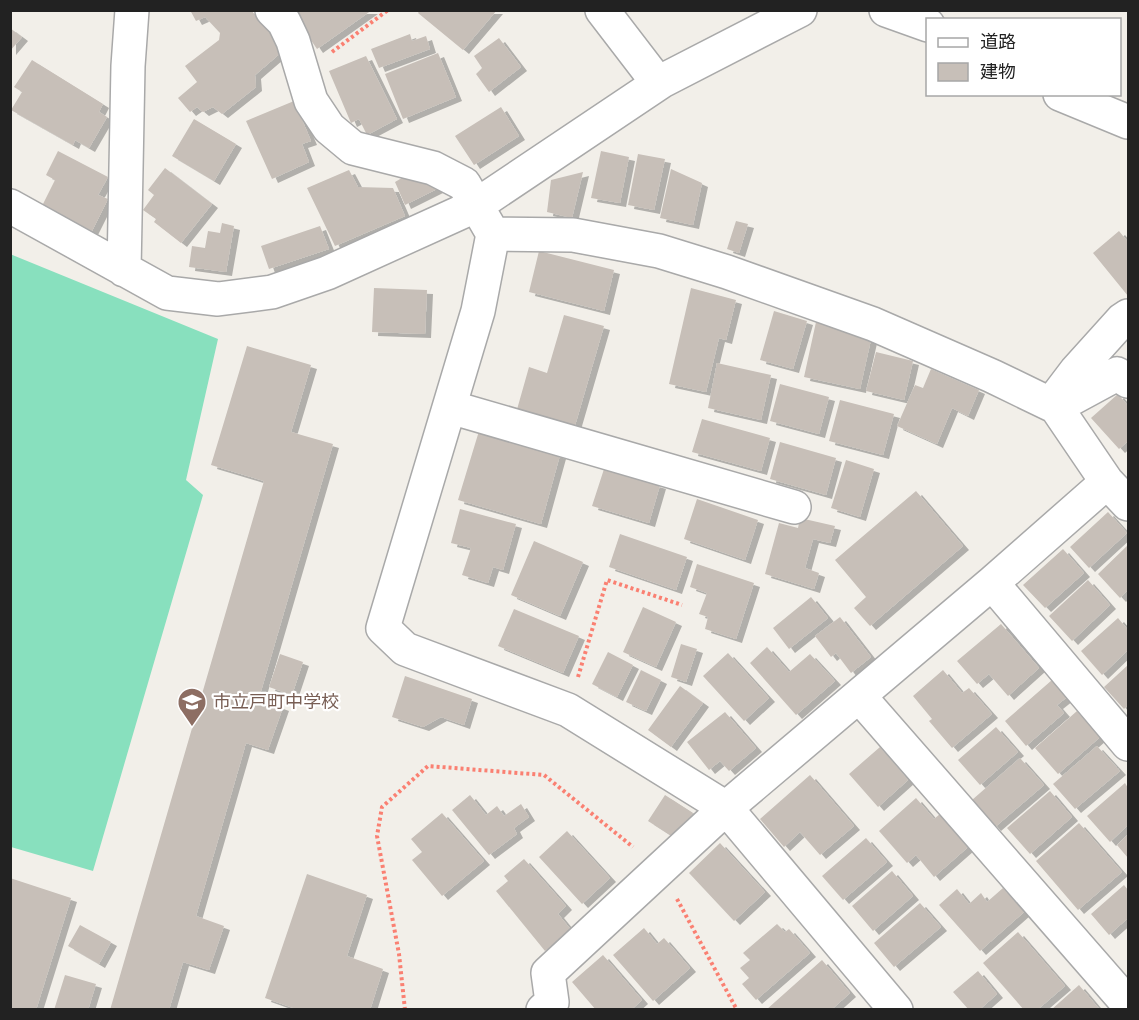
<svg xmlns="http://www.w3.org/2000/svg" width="1139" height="1020" font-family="'Fira Sans','Noto Sans JP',sans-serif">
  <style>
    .pitch { fill: #88e0be }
    .building { fill: #c7bfb8; filter: url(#shadow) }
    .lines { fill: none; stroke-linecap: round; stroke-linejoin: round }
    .minor-casing { stroke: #a9a9a9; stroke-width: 36 }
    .path { stroke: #fa8072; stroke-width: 4; stroke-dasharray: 3 3; stroke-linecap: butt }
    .minor { stroke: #fff; stroke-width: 33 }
    .labels { text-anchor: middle; stroke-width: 4.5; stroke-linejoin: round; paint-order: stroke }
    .education-label { font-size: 18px; fill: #785e54; stroke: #fff; text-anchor: start }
  </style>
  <defs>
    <filter id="shadow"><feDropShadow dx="6" dy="4" stdDeviation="0" flood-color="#0004"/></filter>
  </defs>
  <rect width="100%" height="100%" fill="#f2efe9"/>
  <!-- pitch -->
  <path class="pitch" d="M 10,254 L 218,339 L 186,480 L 203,495 L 93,871 L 11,847 Z"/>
  <!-- building -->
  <path class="building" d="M 190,10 L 251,10 L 284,50 L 255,75 L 256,87 L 222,114 L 213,107 L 203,112 L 197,107 L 190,112 L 178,98 L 197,82 L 185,66 L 219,40 L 220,33 L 205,17 L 196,21 Z
    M 301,10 L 372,10 L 317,49 L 294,15 Z
    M 420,10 L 497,10 L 463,50 L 418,13 Z
    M 10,28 L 22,37 L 10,51 Z
    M 410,34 L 412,41 L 426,36 L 430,49 L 379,68 L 371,49 Z
    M 499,38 L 521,67 L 489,92 L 476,74 L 482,68 L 474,56 Z
    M 438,53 L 456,97 L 403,119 L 385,74 Z
    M 366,56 L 397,119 L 367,135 L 359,119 L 351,123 L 329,71 Z
    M 32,60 L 103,104 L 99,112 L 107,117 L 89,148 L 75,140 L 73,145 L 11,110 L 22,92 L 14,87 Z
    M 294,101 L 311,141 L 302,144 L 309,162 L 272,179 L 246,121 Z
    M 501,107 L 519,136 L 474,165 L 455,136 Z
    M 194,119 L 236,144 L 214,181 L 172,156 Z
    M 58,151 L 108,177 L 98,195 L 108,199 L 92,231 L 42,206 L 55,180 L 46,175 Z
    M 601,151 L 629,157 L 620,203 L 591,198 Z
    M 638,154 L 665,159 L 654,210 L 628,205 Z
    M 165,168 L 212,204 L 181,243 L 154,222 L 156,219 L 143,210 L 154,195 L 148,190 Z
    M 671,169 L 702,183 L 693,225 L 660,218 Z
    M 349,170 L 358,187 L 393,188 L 405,216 L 335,246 L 307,188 Z
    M 412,172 L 433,179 L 437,189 L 405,205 L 395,182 Z
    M 583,172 L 572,218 L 547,212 L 551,180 Z
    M 736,221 L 748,224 L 739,253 L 727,249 Z
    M 222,223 L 234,226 L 226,272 L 189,267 L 192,246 L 205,248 L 208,231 L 220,233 Z
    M 320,226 L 329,249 L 269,269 L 261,246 Z
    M 1119,231 L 1128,242 L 1128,296 L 1093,253 Z
    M 539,251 L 614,270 L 604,311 L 529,292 Z
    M 374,288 L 427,290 L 425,334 L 372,332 Z
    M 691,288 L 736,300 L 726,340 L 719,338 L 706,392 L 669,384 Z
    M 774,311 L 807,321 L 793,369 L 760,360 Z
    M 564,315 L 604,326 L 574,429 L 516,413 L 529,367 L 547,373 Z
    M 816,322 L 872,335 L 860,389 L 804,377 Z
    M 247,346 L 311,365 L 291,432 L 333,444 L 259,698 L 283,707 L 268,750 L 246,743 L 196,916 L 224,926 L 209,970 L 183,962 L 169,1010 L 110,1010 L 264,481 L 211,465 Z
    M 876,352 L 913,361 L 904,400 L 866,391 Z
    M 717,363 L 771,375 L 761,420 L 708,408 Z
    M 931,369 L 979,390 L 968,416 L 952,408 L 937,444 L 897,426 L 915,385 L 923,388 Z
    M 780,384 L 829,397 L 819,434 L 770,421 Z
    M 1118,394 L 1128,406 L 1128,441 L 1119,449 L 1091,418 Z
    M 840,400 L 894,414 L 883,455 L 829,441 Z
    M 702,419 L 770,438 L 761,471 L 692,452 Z
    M 479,431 L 560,455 L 541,524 L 458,500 Z
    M 780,442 L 836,458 L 826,495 L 770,479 Z
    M 846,460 L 874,469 L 860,517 L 831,508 Z
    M 604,469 L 660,485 L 649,523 L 592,506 Z
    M 916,491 L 963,546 L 870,626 L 854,608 L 866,597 L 835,560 Z
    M 697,499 L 758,520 L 745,560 L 684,539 Z
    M 460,509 L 516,524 L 503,570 L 493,567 L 488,583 L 462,575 L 471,548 L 451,543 Z
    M 1108,512 L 1127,533 L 1089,568 L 1070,547 Z
    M 800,518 L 835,526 L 830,543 L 813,539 L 805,568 L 819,573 L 814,589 L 765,574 L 779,523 L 798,528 Z
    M 620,534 L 687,557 L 676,590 L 609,567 Z
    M 534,541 L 583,562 L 560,616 L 511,595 Z
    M 1128,545 L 1128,590 L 1120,598 L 1098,574 Z
    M 1063,549 L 1084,573 L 1045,608 L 1023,585 Z
    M 697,564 L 754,583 L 736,639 L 705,629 L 708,617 L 699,614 L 707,593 L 690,587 Z
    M 1088,580 L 1110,605 L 1072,641 L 1049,616 Z
    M 811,597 L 828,618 L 789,649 L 773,628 Z
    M 643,607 L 676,622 L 656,667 L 623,652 Z
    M 514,609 L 579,636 L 563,673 L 498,646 Z
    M 840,617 L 871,657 L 851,673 L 836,653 L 831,657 L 815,636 Z
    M 1118,618 L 1128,630 L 1128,650 L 1102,675 L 1081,651 Z
    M 1001,624 L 1039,668 L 1008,696 L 989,674 L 977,684 L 957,661 Z
    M 681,644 L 697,649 L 686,682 L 671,677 Z
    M 767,647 L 789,672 L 810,654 L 835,681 L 796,715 L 750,663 Z
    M 608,652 L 633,665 L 617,697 L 592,684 Z
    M 728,653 L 769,698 L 744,721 L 703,676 Z
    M 280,654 L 303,662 L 292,695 L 269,687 Z
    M 1128,665 L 1128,705 L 1124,709 L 1104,687 Z
    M 641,670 L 661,680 L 646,711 L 626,702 Z
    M 943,670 L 962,693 L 969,688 L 992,714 L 952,748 L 929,721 L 932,719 L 913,696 Z
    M 405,676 L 472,699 L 464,725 L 441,717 L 423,727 L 392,717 Z
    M 1052,680 L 1067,697 L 1057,705 L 1064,713 L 1026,746 L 1005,721 Z
    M 680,686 L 703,703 L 671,747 L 648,730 Z
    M 1077,711 L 1100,737 L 1058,774 L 1035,748 Z
    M 725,712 L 756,748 L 729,771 L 720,761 L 709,770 L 687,742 Z
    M 996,727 L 1018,752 L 980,785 L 958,760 Z
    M 1097,746 L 1120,771 L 1075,809 L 1053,784 Z
    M 880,747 L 908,780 L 878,807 L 849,774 Z
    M 1020,758 L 1044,785 L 995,827 L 972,800 Z
    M 810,775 L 854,826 L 820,855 L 800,832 L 784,847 L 760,819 Z
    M 1125,783 L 1128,788 L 1128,825 L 1110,842 L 1087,816 Z
    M 1050,791 L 1072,817 L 1030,854 L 1007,828 Z
    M 470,795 L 486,815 L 497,806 L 504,816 L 521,804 L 529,817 L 514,828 L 517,834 L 489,855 L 452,810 Z
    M 665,795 L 693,813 L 676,839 L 648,821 Z
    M 916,798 L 934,819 L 940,814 L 968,847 L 934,877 L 916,855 L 907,863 L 879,831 Z
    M 442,813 L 484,861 L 442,896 L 412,860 L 422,852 L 411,839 Z
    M 1079,823 L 1122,872 L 1078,910 L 1036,861 Z
    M 567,831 L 610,878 L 582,904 L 539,857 Z
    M 1128,834 L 1128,858 L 1117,845 Z
    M 866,838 L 887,862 L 843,900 L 822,876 Z
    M 720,843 L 765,892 L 734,921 L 689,873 Z
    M 524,859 L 566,906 L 558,914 L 571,930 L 545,951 L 496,891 L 508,881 L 504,876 Z
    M 892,871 L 913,896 L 873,931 L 852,906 Z
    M 307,874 L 367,895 L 347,956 L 383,969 L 370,1010 L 299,1010 L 265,998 Z
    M 10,878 L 71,898 L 36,1010 L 10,1010 Z
    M 1124,885 L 1128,890 L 1128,918 L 1109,935 L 1091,914 Z
    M 1003,888 L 1024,912 L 980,951 L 939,905 L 957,889 L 969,904 L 981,893 L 987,902 Z
    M 920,903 L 941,927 L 894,967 L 874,943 Z
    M 777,924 L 785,932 L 789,929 L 810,953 L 756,1000 L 742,984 L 749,978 L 740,968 L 750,960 L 743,953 Z
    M 80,925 L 111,942 L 99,964 L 68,946 Z
    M 644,928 L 657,944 L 664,938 L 690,968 L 653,1001 L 613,955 Z
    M 1018,932 L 1065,986 L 1037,1010 L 1024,1010 L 983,963 Z
    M 603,955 L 642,1000 L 631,1010 L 596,1010 L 572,982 Z
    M 822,960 L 850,993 L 831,1010 L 766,1010 Z
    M 978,971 L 997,994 L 979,1010 L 969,1010 L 953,992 Z
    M 65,975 L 96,984 L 88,1010 L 54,1010 Z
    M 1079,985 L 1100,1010 L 1051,1010 Z"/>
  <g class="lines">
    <!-- minor casing -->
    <g class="minor-casing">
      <path id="minor" d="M 272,10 L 284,22 L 293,41 L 311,101 L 329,128 L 353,148 L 433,168 L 464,184 L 493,234 L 478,311 L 383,628 L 405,649 L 568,710 L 726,808 L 896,1010
        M 602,10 L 658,83
        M 886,10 L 928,25
        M 1060,94 L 1128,122
        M 10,206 L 167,293 L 218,299 L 272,292 L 327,273 L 477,205 L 662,81 L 800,10
        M 493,234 L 573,235 L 659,251 L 727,272 L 873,324 L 992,376 L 1056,407 L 1107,482 L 1128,504
        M 124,270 L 128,66 L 132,10
        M 1051,404 L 1076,371 L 1122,320 L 1128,316
        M 450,407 L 794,507
        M 1056,407 L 1117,374 L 1128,381
        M 992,583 L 1128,744
        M 859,696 L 1128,1004
        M 543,1010 L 552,1002 L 548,973 L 726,808 L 992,583 L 1107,482"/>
    </g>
    <!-- path -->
    <path class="path" d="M 332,52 L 388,10
      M 578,677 L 607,580 L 682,605
      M 677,899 L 737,1010
      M 405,1010 L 399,954 L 377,836 L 382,807 L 428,766 L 544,775 L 633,847"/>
    <!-- minor -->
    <use href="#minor" class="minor"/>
  </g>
  <!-- icons -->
  <defs>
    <g id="school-pin" transform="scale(1.5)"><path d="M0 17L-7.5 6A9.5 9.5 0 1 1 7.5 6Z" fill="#8d6e63" stroke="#fff"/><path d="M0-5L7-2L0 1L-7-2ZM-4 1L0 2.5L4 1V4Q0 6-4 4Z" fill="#fff"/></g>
  </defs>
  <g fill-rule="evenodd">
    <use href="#school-pin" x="192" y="702"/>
  </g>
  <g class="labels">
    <!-- education labels -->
    <g class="education-label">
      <text x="213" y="708">市立戸町中学校</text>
    </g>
  </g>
  <!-- border -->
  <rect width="1139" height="1020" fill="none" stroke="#222222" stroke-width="24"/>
  <!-- legend -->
  <rect x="926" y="18" width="195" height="78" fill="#ffffff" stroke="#a7a7a7" stroke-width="1.5"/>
  <rect x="938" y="38" width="30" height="9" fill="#ffffff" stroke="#a7a7a7" stroke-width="1.5"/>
  <text x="980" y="48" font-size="18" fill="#222222">道路</text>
  <rect x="938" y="63" width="30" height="18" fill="#c7bfb8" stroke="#a7a7a7" stroke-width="1.5"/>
  <text x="980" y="78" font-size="18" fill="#222222">建物</text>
</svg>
